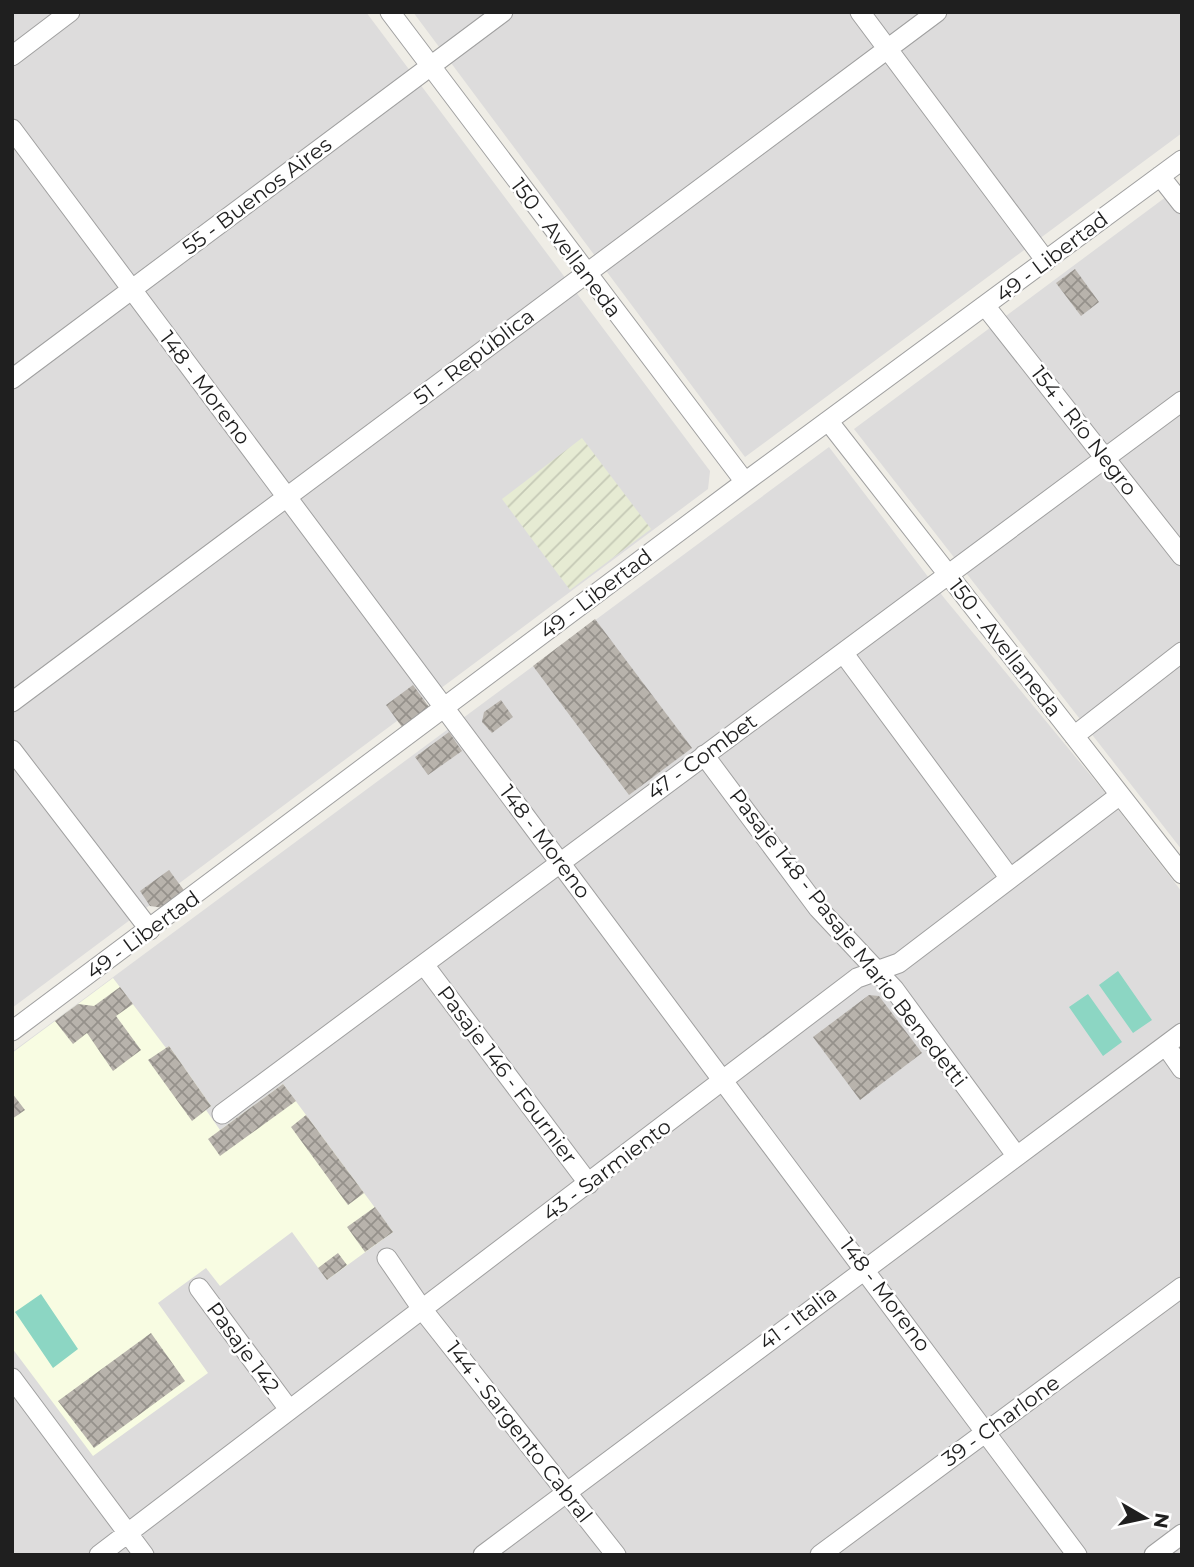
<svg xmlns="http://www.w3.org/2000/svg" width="1194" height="1567" font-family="Montserrat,sans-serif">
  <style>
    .residential { fill: #dddcdc }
    .education { fill: #f8fce2 }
    .farmland { fill: url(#farmland-furrows) }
    .pitch { fill: #8cd6c3 }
    .building { fill: url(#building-cross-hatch) }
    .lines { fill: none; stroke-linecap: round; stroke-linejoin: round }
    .minor-casing { stroke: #a0a0a0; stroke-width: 21 }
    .minor { stroke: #fff; stroke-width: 19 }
    .labels { text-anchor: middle; stroke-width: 5; stroke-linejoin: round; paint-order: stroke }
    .street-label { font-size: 21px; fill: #1f1f1f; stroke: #fff }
  </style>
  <defs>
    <pattern id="farmland-furrows" width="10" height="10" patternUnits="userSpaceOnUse" patternTransform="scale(1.75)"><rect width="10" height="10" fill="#e6ebd3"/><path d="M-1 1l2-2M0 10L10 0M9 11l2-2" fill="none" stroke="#c5c9b5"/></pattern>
    <pattern id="building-cross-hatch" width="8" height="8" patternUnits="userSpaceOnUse" patternTransform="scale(1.75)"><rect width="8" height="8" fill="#b8b3ac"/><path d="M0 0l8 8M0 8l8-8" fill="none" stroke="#95918b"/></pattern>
  </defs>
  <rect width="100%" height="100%" fill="#efede6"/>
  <!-- residential -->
  <path class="residential" d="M 12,12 L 366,12 L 710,471 L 708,489 L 12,1008 Z
    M 413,12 L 1182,12 L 1182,133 L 745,457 Z
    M 1182,185 L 1182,850 L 854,429 Z
    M 829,447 L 945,599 L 1102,789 L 1182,892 L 1182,1555 L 12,1555 L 12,1052 Z"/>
  <!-- education -->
  <path class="education" d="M 113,978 L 166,1048 L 169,1046 L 211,1106 L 206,1110 L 220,1130 L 283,1084 L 393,1232 L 327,1280 L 292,1232 L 220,1286 L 206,1268 L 158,1303 L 208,1373 L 93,1456 L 12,1348 L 12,1053 Z"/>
  <!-- farmland -->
  <path class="farmland" d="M 582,438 L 651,529 L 570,590 L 502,499 Z"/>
  <!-- pitch -->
  <path class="pitch" d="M 1118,971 L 1152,1020 L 1133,1033 L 1099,985 Z
    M 1088,994 L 1122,1042 L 1103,1056 L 1069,1007 Z
    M 41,1294 L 78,1349 L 53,1368 L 15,1312 Z"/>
  <!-- building -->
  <path class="building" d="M 1075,269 L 1099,302 L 1081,316 L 1056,283 Z
    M 595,619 L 692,748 L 629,795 L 533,666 Z
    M 413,685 L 429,707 L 402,727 L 386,705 Z
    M 501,700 L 513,717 L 492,733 L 482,722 L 484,712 Z
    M 449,732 L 462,751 L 428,775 L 415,757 Z
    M 169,870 L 186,893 L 164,908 L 150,906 L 140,891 Z
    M 120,987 L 133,1004 L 116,1016 L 141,1050 L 113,1071 L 87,1033 L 73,1044 L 55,1021 L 78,1004 L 94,1006 Z
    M 869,995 L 879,996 L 922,1053 L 860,1100 L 813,1037 Z
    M 169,1046 L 211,1106 L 192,1121 L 148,1060 Z
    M 283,1084 L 296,1101 L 220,1156 L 208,1139 Z
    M 12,1093 L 25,1110 L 12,1119 Z
    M 306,1115 L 364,1193 L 348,1205 L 291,1127 Z
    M 375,1207 L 393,1232 L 365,1252 L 347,1227 Z
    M 338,1253 L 347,1265 L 327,1280 L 318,1268 Z
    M 151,1333 L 185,1381 L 94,1448 L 58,1401 Z"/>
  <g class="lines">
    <!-- minor casing -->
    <g class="minor-casing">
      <path id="minor" d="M 390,12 L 745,482
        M 860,12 L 1046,261
        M 12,56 L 70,12
        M 12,129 L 1077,1555
        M 1160,176 L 1182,204
        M 986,307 L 1182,556
        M 12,379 L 503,12
        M 829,422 L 1182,874
        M 844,654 L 1009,877
        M 12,702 L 937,12
        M 1074,736 L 1182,652
        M 12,750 L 150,930
        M 704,755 L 818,908 L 894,989 L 1016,1155
        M 425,966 L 589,1184
        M 12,1031 L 745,482 L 1182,160
        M 1166,1046 L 1182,1069
        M 222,1114 L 1182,401
        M 387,1258 L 422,1309 L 616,1555
        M 199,1288 L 288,1408
        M 12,1378 L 144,1555
        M 99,1555 L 857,978 L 899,963 L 1120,795
        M 483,1555 L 1182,1033
        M 820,1555 L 1182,1287
        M 1154,1555 L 1182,1534"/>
    </g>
    <!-- minor -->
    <use href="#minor" class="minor"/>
  </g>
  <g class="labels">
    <!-- street labels -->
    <g class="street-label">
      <text transform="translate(257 196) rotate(-37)" y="7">55 - Buenos Aires</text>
      <text transform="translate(566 248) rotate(53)" y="7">150 - Avellaneda</text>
      <text transform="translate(1052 257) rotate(-37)" y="7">49 - Libertad</text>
      <text transform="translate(474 357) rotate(-37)" y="7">51 - República</text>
      <text transform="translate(205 388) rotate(53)" y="7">148 - Moreno</text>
      <text transform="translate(1084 431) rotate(52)" y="7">154 - Río Negro</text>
      <text transform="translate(596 594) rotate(-37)" y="7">49 - Libertad</text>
      <text transform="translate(1005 648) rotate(52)" y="7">150 - Avellaneda</text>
      <text transform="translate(702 757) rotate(-36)" y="7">47 - Combet</text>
      <text transform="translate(545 842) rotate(53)" y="7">148 - Moreno</text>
      <text transform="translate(143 935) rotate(-36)" y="7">49 - Libertad</text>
      <text transform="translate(848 938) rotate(52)" y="7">Pasaje 148 - Pasaje Mario Benedetti</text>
      <text transform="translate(507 1075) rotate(53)" y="7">Pasaje 146 - Fournier</text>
      <text transform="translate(607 1170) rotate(-37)" y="7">43 - Sarmiento</text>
      <text transform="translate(885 1295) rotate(53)" y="7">148 - Moreno</text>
      <text transform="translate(798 1318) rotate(-37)" y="7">41 - Italia</text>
      <text transform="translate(243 1348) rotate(54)" y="7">Pasaje 142</text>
      <text transform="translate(1001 1421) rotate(-36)" y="7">39 - Charlone</text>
      <text transform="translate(519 1432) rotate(52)" y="7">144 - Sargento Cabral</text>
    </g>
  </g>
  <!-- border -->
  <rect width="1194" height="1567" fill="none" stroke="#1f1f1f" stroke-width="28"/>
  <!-- north arrow -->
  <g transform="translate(1145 1518) rotate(99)" stroke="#ffffff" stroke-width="5" paint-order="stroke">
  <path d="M0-5L12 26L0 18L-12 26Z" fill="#1f1f1f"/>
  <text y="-10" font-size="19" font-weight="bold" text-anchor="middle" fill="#1f1f1f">N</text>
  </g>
</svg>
